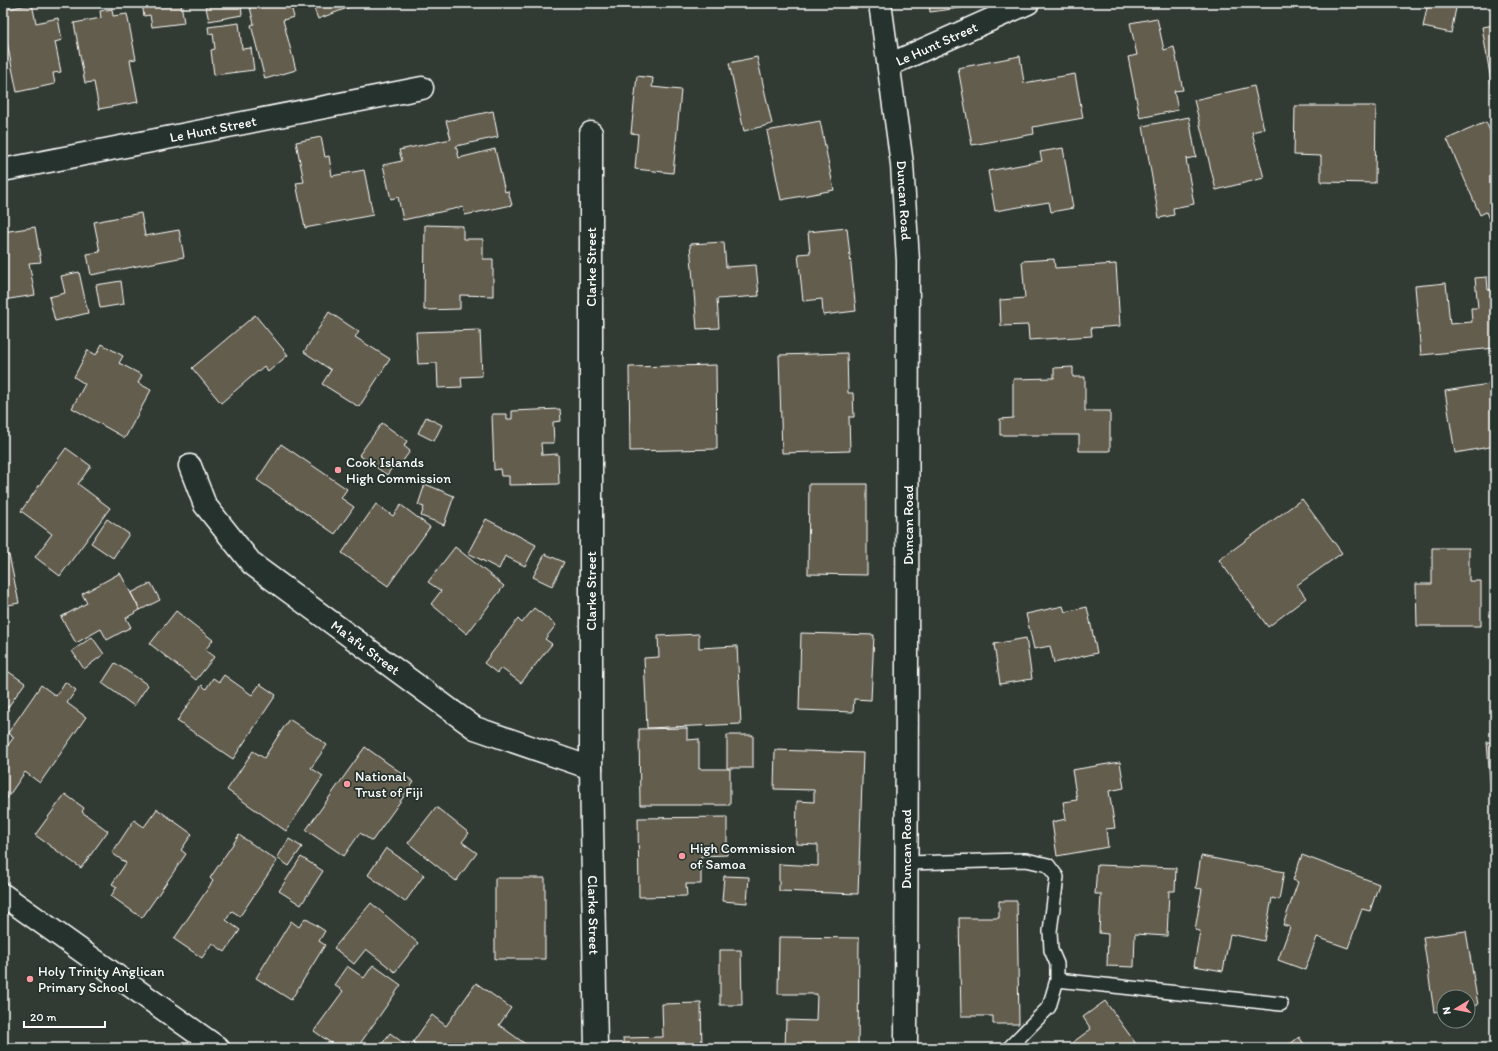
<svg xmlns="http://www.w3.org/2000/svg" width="1498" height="1051" font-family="Itim,sans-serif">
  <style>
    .building { fill: #645d4d; stroke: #fff }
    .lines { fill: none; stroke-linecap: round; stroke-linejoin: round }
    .service-casing { stroke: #fff; stroke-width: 16 }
    .minor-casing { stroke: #fff; stroke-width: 25 }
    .secondary-casing { stroke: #fff; stroke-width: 25 }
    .primary-casing { stroke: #fff; stroke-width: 25 }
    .service { stroke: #26332d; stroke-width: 13 }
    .minor { stroke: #26332d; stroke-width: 22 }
    .secondary { stroke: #26332d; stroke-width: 22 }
    .primary { stroke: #26332d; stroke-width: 22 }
    .poi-dot { fill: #ff9aa2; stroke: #26332d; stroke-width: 1.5 }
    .labels { text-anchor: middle; stroke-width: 3.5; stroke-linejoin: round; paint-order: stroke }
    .street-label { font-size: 14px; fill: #fff; stroke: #26332d }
    .poi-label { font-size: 14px; fill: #fff; stroke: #26332d; text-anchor: start }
  </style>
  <rect width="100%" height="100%" fill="#323b33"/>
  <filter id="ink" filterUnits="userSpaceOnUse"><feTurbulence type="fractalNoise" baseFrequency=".025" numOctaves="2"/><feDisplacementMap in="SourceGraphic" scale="8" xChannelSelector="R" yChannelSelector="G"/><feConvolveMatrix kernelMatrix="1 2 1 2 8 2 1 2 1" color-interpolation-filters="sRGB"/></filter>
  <g filter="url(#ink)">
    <!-- building -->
    <path class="building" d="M 142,3 L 181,3 L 184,23 L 152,27 L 150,15 L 144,16 Z
      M 205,3 L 241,3 L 242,15 L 209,21 Z
      M 249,3 L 290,3 L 294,17 L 283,20 L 296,70 L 265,79 L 251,25 L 254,24 Z
      M 312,3 L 348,3 L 350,7 L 318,19 Z
      M 929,3 L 989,3 L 989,4 L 930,12 Z
      M 1428,3 L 1457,3 L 1451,33 L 1423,27 Z
      M 32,4 L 36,23 L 58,18 L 62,40 L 55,42 L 61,72 L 53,73 L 55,84 L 17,92 L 3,23 L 3,10 Z
      M 112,9 L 113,16 L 127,14 L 136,59 L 130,60 L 138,102 L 99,109 L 94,82 L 85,83 L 74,23 L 101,18 L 100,11 Z
      M 1157,18 L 1164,50 L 1174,47 L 1183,90 L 1174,91 L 1178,110 L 1140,118 L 1128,57 L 1137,55 L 1130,23 Z
      M 239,23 L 242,49 L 251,48 L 254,70 L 214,75 L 211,50 L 215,49 L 213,33 L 209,34 L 208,27 Z
      M 1495,25 L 1495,86 L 1492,87 L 1482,27 Z
      M 1020,56 L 1024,83 L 1075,74 L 1083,118 L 1033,127 L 1034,134 L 972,145 L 958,68 Z
      M 757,57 L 772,124 L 744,131 L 729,63 Z
      M 637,76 L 653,78 L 652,87 L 681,90 L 673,173 L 635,169 L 638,134 L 631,133 Z
      M 1254,86 L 1264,129 L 1252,132 L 1264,178 L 1216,190 L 1194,100 Z
      M 1295,106 L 1376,106 L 1375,183 L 1321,182 L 1321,156 L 1294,155 Z
      M 493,111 L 498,137 L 456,146 L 459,158 L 495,149 L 505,192 L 508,191 L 512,205 L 465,215 L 463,207 L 403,220 L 398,197 L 391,199 L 383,165 L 402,161 L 399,150 L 451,139 L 446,121 Z
      M 1189,117 L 1196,157 L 1186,159 L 1194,204 L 1173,208 L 1174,215 L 1159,218 L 1143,126 Z
      M 820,121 L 834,190 L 781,200 L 767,131 Z
      M 1486,122 L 1495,142 L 1494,231 L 1486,212 L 1480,215 L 1447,139 Z
      M 321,137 L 325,157 L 329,156 L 332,176 L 364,170 L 373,215 L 305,228 L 296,183 L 304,182 L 296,142 Z
      M 1063,148 L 1073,208 L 1051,212 L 1049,202 L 995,211 L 988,171 L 1042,161 L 1040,152 Z
      M 141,213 L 145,236 L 179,230 L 184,257 L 91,275 L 87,254 L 100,252 L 94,222 Z
      M 425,225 L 463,226 L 463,239 L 483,239 L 483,259 L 493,259 L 493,296 L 460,295 L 460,309 L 424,310 Z
      M 35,227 L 41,262 L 29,263 L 35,295 L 3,300 L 3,232 Z
      M 847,228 L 856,311 L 823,315 L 822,299 L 803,301 L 798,254 L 810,253 L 808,232 Z
      M 724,242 L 726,267 L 756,265 L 759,296 L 717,299 L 719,328 L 697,329 L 690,244 Z
      M 1054,259 L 1055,268 L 1116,264 L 1120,326 L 1091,328 L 1092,336 L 1029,340 L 1028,325 L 1001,326 L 1000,300 L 1025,298 L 1022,261 Z
      M 79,272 L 88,313 L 55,321 L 49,297 L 65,293 L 61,276 Z
      M 1487,277 L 1488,290 L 1495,289 L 1495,348 L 1421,355 L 1415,286 L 1446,283 L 1450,324 L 1472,322 L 1471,308 L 1478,308 L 1475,278 Z
      M 121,281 L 124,304 L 100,308 L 96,285 Z
      M 329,312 L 359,332 L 355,337 L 390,359 L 359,407 L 322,384 L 331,370 L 304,352 Z
      M 255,315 L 288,355 L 268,372 L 264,366 L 221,403 L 192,368 Z
      M 480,330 L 482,376 L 461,377 L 462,387 L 438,388 L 437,363 L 418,364 L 416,332 Z
      M 102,344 L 123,356 L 119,363 L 142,375 L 138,383 L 151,390 L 125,438 L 72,408 L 85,384 L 74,377 L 88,350 L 96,355 Z
      M 847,353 L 848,393 L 853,393 L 854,417 L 849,417 L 850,451 L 782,453 L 779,355 Z
      M 716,365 L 717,449 L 630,451 L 629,367 Z
      M 1073,367 L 1073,377 L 1085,377 L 1085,411 L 1110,411 L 1110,451 L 1079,451 L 1079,435 L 1000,435 L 1000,419 L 1013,418 L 1013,379 L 1054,378 L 1054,368 Z
      M 1495,383 L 1495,446 L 1455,453 L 1445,391 Z
      M 560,409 L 561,421 L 553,422 L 554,443 L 541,443 L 542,455 L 558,454 L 559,484 L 509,485 L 509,476 L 501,476 L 500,469 L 494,470 L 492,414 L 507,414 L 507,419 L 512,419 L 512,411 Z
      M 426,417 L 442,425 L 434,441 L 418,433 Z
      M 382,423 L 407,441 L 404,446 L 410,451 L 400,465 L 396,462 L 387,475 L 359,455 Z
      M 281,444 L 347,489 L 341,498 L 354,507 L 335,534 L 257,480 Z
      M 66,448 L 91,466 L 78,484 L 110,508 L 60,576 L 35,557 L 52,534 L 21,511 Z
      M 425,484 L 454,496 L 444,525 L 421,516 L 424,507 L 418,505 Z
      M 809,484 L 867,484 L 867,575 L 808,574 Z
      M 1302,499 L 1342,553 L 1297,585 L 1306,598 L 1268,627 L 1219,560 Z
      M 376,504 L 393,516 L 401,505 L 430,527 L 388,586 L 342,553 Z
      M 107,519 L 129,534 L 113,558 L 91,543 Z
      M 486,519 L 536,545 L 525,566 L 505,556 L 499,569 L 468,553 Z
      M 455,547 L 504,586 L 467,634 L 431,604 L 441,591 L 428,582 Z
      M 1432,548 L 1469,548 L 1469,581 L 1481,581 L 1481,626 L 1417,626 L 1416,584 L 1432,584 Z
      M 545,554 L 564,562 L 552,586 L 533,577 Z
      M 9,555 L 19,603 L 3,606 L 3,556 Z
      M 120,573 L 140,610 L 126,618 L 131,627 L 107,640 L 101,629 L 76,643 L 61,617 L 87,603 L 82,594 Z
      M 151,583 L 160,600 L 140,610 L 131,593 Z
      M 1063,606 L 1065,612 L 1087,607 L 1097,653 L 1054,663 L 1050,646 L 1034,649 L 1026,614 Z
      M 534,608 L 556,625 L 545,639 L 552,644 L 521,683 L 501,668 L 497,673 L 484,663 L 518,619 L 522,623 Z
      M 176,611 L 213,640 L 205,650 L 214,657 L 196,680 L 150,644 Z
      M 801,633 L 874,635 L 871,700 L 854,699 L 853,712 L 799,710 Z
      M 699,634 L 699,648 L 737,646 L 741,724 L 647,728 L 644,658 L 659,657 L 658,636 Z
      M 92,637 L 104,654 L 84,669 L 72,651 Z
      M 1026,638 L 1032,679 L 1000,684 L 994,644 Z
      M 115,663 L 148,685 L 134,706 L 102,683 Z
      M 3,668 L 25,683 L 3,714 Z
      M 224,675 L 252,695 L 260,684 L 276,695 L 233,759 L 177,721 L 202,685 L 206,689 L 213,678 L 219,682 Z
      M 65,682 L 76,690 L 67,703 L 86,717 L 40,783 L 25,772 L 3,804 L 3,752 L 14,737 L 8,733 L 41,685 L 56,696 Z
      M 289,719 L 327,745 L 311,768 L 323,776 L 286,831 L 227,790 L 253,751 L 264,758 Z
      M 687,728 L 687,740 L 699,739 L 699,769 L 730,769 L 730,805 L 640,805 L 639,729 Z
      M 727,735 L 753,735 L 753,768 L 727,768 Z
      M 1487,742 L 1495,742 L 1495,781 L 1490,782 Z
      M 365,747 L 414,782 L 372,841 L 360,833 L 344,856 L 306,830 Z
      M 775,750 L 863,753 L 858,894 L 779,891 L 779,864 L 818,866 L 818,845 L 796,844 L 797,801 L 814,802 L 814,790 L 774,789 Z
      M 1120,762 L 1124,788 L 1109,791 L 1115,828 L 1106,829 L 1108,847 L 1057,856 L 1052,822 L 1066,819 L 1063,802 L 1077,800 L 1072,770 Z
      M 65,794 L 84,808 L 82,812 L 108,831 L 81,868 L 35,835 Z
      M 436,807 L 469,833 L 462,842 L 477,853 L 456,881 L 408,843 Z
      M 157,809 L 192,834 L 181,850 L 186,854 L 142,918 L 111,896 L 117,887 L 112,884 L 126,863 L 112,853 L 134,820 L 144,827 Z
      M 727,817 L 727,855 L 701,856 L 701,884 L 686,884 L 687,896 L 639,897 L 638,818 Z
      M 239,835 L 277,861 L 240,916 L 232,911 L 226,920 L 240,930 L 225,952 L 212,943 L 202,958 L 174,939 L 213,881 L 210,878 Z
      M 289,839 L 302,847 L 289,866 L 277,858 Z
      M 386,848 L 424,875 L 405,902 L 368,875 Z
      M 1302,855 L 1379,884 L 1370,911 L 1362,909 L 1348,948 L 1317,937 L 1305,970 L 1278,960 L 1290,927 L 1283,925 L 1298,882 L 1293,880 Z
      M 1201,856 L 1284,872 L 1279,900 L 1272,898 L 1264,941 L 1230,934 L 1223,971 L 1194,966 L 1200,931 L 1195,930 L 1202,889 L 1196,888 Z
      M 301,857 L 323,871 L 301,905 L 279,891 Z
      M 1097,865 L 1176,868 L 1175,891 L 1169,891 L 1167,936 L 1135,934 L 1134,967 L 1107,966 L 1108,934 L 1099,933 L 1101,894 L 1095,894 Z
      M 724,876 L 749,877 L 747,903 L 722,901 Z
      M 495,878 L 545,878 L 545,959 L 495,959 Z
      M 999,901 L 1017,901 L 1019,1024 L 993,1024 L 993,1016 L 961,1016 L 959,918 L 999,918 Z
      M 371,903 L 418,943 L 395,972 L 366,949 L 354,964 L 334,948 Z
      M 305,918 L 325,931 L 319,941 L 325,945 L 291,1000 L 256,978 L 291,921 L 299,927 Z
      M 1466,931 L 1478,1005 L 1468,1006 L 1468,997 L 1444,997 L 1444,1010 L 1434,1012 L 1423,937 Z
      M 779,937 L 859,938 L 858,1048 L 785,1048 L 786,1020 L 816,1021 L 817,994 L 778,994 Z
      M 720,950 L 741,950 L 742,1005 L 720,1005 Z
      M 373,965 L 401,985 L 357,1048 L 338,1048 L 314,1031 L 343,991 L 334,985 L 347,966 L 364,978 Z
      M 476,983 L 511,1008 L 499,1025 L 531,1048 L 420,1048 L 413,1042 L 432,1015 L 446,1026 Z
      M 1105,1001 L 1139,1048 L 1065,1048 L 1091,1029 L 1083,1017 Z
      M 701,1003 L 702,1048 L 624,1048 L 623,1038 L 663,1037 L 662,1004 Z
      M 390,1033 L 410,1048 L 379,1048 Z
      M 1299,1037 L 1307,1048 L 1285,1048 Z"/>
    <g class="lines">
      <!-- service casing -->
      <g class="service-casing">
        <path id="service" d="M 906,863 L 1026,860 L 1048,865 L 1057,877 L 1050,931 L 1051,950 L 1057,964 L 1057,980
          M 1009,1048 L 1049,1007 L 1057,980 L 1281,1004"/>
      </g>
      <!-- minor casing -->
      <g class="minor-casing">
        <g id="minor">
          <path id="s1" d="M 889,65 L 1028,3"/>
          <path id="s2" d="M 591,133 L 591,768 L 596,1048"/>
          <path id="s3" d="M 3,170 L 422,88"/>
          <path id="s4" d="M 190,466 L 205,505 L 252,564 L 475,728 L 591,768"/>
        </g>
      </g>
      <!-- secondary casing -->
      <g class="secondary-casing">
        <g id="secondary">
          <path id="s5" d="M 880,3 L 902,164 L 908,261 L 906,1048"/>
        </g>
      </g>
      <!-- primary casing -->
      <g class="primary-casing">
        <path id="primary" d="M 3,895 L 218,1048"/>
      </g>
      <!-- service -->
      <use href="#service" class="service"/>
      <!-- minor -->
      <use href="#minor" class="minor"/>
      <!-- secondary -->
      <use href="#secondary" class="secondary"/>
      <!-- primary -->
      <use href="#primary" class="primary"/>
    </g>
  </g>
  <!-- markers -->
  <g class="poi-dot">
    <circle cx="338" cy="470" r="4"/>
    <circle cx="347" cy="784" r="4"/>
    <circle cx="682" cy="856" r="4"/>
    <circle cx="30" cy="979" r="4"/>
  </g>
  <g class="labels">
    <!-- street labels -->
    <g class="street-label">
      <text dy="5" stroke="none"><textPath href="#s1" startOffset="52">Le Hunt Street</textPath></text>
      <text dy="5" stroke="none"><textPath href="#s3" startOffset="214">Le Hunt Street</textPath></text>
      <text dy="5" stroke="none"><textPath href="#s5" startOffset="199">Duncan Road</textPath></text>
      <text transform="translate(591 267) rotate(-90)" y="5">Clarke Street</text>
      <text transform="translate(908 525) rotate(-90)" y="5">Duncan Road</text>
      <text transform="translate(591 591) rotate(-90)" y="5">Clarke Street</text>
      <text dy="5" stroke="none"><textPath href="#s4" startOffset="258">Ma'afu Street</textPath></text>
      <text transform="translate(906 849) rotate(-90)" y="5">Duncan Road</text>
      <text dy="5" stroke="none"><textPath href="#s2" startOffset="782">Clarke Street</textPath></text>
    </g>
    <!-- poi labels -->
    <g class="poi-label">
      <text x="346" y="467">Cook Islands<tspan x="346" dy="16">High Commission</tspan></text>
      <text x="355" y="781">National<tspan x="355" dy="16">Trust of Fiji</tspan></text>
      <text x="690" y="853">High Commission<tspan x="690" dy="16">of Samoa</tspan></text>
      <text x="38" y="976">Holy Trinity Anglican<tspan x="38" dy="16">Primary School</tspan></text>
    </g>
  </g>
  <!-- margin -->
  <rect width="1498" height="1051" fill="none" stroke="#26332d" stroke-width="16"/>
  <rect x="8" y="8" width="1482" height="1035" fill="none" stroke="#fff" stroke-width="1.5" filter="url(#ink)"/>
  <!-- north arrow -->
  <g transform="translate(1456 1009) rotate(260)"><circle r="19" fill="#26332d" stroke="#7d8581"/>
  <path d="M0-3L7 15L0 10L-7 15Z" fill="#ff9aa2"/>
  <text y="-6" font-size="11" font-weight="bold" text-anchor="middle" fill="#ffffff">N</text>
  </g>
  <!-- scale -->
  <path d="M24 1021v6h81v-6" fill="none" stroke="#ffffff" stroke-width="2"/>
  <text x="30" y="1021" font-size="12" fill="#ffffff" stroke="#26332d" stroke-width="3" paint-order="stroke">20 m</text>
</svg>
